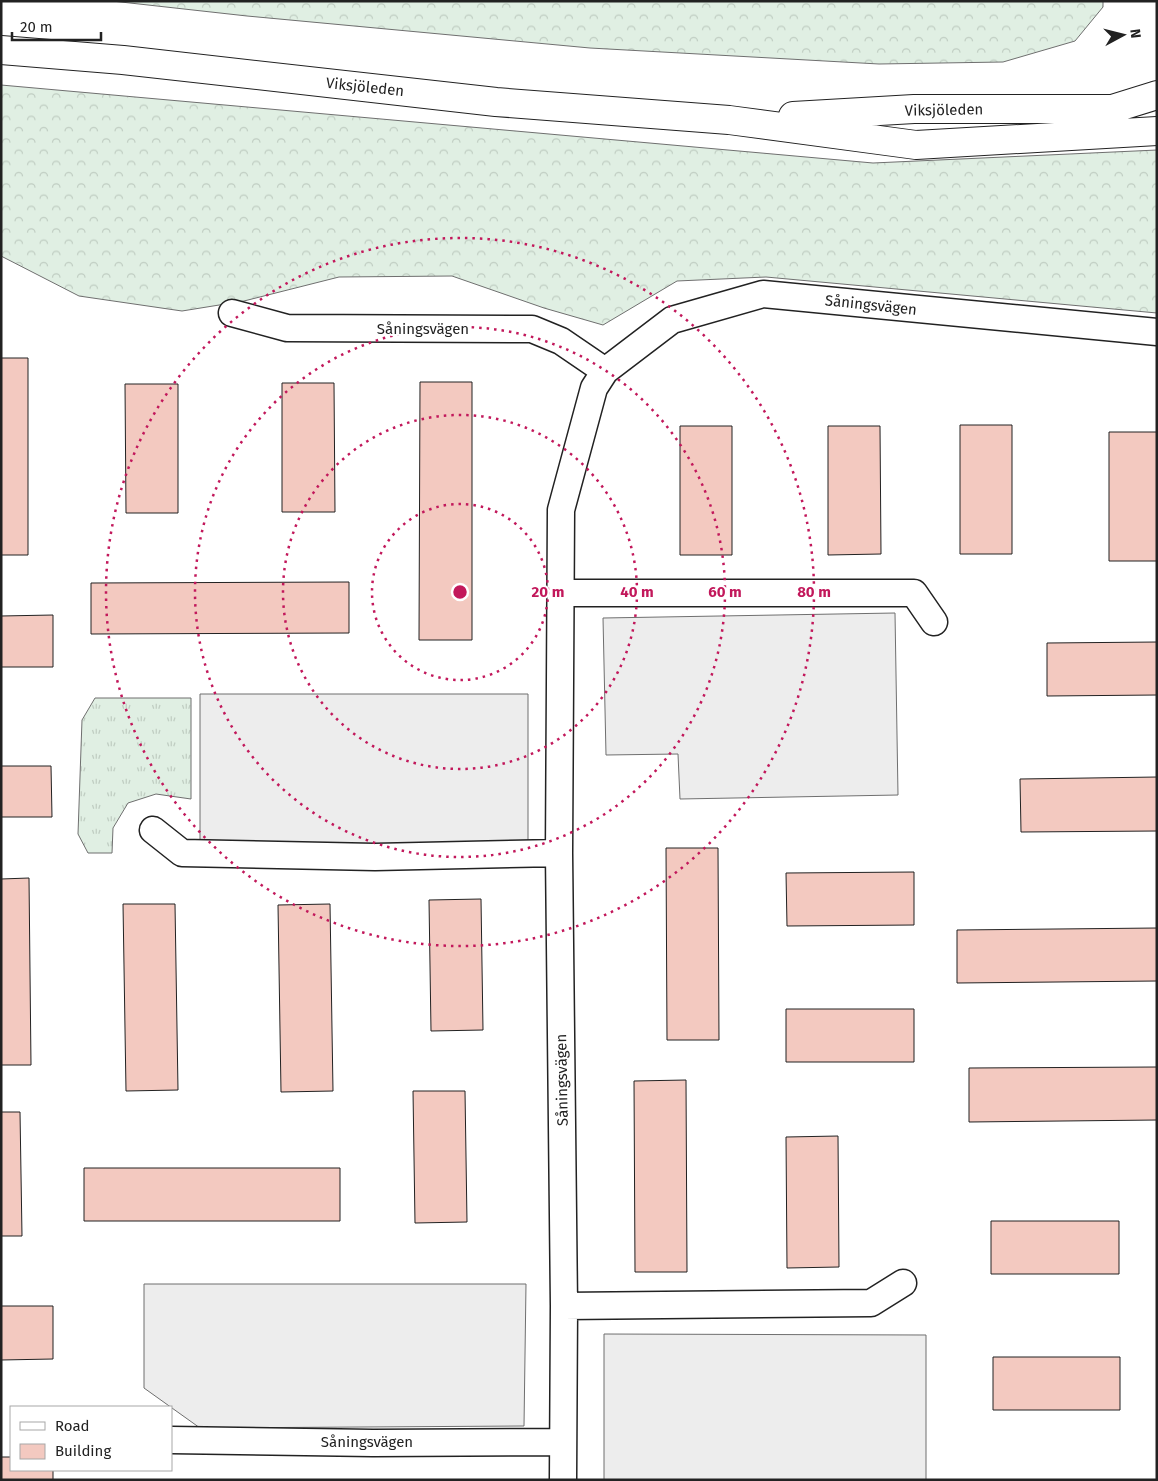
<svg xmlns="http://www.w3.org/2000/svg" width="1158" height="1481" font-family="'Fira Sans',sans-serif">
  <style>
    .grass { fill: url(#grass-tufts); stroke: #6f6f6f }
    .forest { fill: url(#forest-crowns); stroke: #6f6f6f }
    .parking { fill: #ededed; stroke: #6f6f6f }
    .building { fill: #f3c9c0; stroke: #222 }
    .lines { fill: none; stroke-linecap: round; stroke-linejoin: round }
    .minor-casing { stroke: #222; stroke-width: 29 }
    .secondary-casing { stroke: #222; stroke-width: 30 }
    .minor { stroke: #fff; stroke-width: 26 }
    .secondary { stroke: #fff; stroke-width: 28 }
    .ring { fill: none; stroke: #c2185b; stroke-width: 2.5; stroke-dasharray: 2.5 5 }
    .labels { text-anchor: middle; stroke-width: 4; stroke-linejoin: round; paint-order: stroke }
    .street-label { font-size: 15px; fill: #222; stroke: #fff }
    .centre { fill: #c2185b; stroke: #fff; stroke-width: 2.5 }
    .ring-label { font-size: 15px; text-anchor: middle; font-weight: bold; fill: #c2185b; stroke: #fff; stroke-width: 4; stroke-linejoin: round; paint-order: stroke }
  </style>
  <defs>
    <pattern id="grass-tufts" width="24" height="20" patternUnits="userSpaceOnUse" patternTransform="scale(1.25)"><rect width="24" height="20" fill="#e0efe3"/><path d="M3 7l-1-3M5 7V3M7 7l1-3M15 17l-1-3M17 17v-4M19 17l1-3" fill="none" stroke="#c0cdc2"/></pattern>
    <pattern id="forest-crowns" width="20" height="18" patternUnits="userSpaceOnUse" patternTransform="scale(1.25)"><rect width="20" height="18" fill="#e0efe3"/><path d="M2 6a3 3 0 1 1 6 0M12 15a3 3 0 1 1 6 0" fill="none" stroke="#c0cdc2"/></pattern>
  </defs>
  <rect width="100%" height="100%" fill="#fff"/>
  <!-- grass -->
  <path class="grass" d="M 95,698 L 191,698 L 191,799 L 156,794 L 128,803 L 113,828 L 112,853 L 88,853 L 78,834 L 82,720 Z"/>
  <!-- forest -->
  <path class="forest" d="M 112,1 L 1103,1 L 1103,7 L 1075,41 L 1003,62 L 879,64 L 590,48 L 247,16 Z
    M 1,85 L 873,163 L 1157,150 L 1157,313 L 766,277 L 677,281 L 603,325 L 544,308 L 452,276 L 339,277 L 244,301 L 182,311 L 79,296 L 1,256 Z"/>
  <!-- parking -->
  <path class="parking" d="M 895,613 L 898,795 L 680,799 L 678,754 L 606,755 L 603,618 Z
    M 200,694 L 528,694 L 528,845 L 200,845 Z
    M 144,1284 L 526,1284 L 524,1426 L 200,1428 L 144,1388 Z
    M 604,1334 L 926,1335 L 926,1480 L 604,1480 Z"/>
  <!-- building -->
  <path class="building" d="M 1,358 L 28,358 L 28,555 L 1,555 Z
    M 420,382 L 472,382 L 472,640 L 419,640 Z
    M 282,383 L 334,383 L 335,512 L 282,512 Z
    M 125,384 L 178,384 L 178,513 L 126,513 Z
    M 960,425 L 1012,425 L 1012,554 L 960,554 Z
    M 680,426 L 732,426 L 732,555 L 680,555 Z
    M 828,426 L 880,426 L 881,554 L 828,555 Z
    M 1109,432 L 1157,432 L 1157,561 L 1109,561 Z
    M 349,582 L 349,633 L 91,634 L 91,583 Z
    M 53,615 L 53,667 L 1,667 L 1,616 Z
    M 1157,642 L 1157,695 L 1047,696 L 1047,643 Z
    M 1,766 L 51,766 L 52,817 L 1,817 Z
    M 1157,777 L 1157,831 L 1021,832 L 1020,779 Z
    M 666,848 L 718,848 L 719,1040 L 667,1040 Z
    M 914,872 L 914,925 L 787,926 L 786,873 Z
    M 29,878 L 31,1065 L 1,1065 L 1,879 Z
    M 481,899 L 483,1030 L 431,1031 L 429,900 Z
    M 123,904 L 175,904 L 178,1090 L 126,1091 Z
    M 330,904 L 333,1091 L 281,1092 L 278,905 Z
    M 1157,928 L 1157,981 L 957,983 L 957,930 Z
    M 786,1009 L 914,1009 L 914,1062 L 786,1062 Z
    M 1157,1067 L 1157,1120 L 969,1122 L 969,1068 Z
    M 686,1080 L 687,1272 L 635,1272 L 634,1081 Z
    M 413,1091 L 465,1091 L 467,1222 L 415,1223 Z
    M 1,1112 L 20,1112 L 22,1236 L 1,1236 Z
    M 838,1136 L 839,1267 L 787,1268 L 786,1137 Z
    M 84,1168 L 340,1168 L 340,1221 L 84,1221 Z
    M 991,1221 L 1119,1221 L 1119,1274 L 991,1274 Z
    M 1,1306 L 53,1306 L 53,1359 L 1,1360 Z
    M 993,1357 L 1120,1357 L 1120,1410 L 993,1410 Z
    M 1,1457 L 11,1457 L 11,1470 L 53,1470 L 53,1480 L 1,1480 Z"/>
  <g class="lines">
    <!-- minor casing -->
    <g class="minor-casing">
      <path id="minor" d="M 232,313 L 287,328 L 532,329 L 561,341 L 605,371
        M 560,593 L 914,593 L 934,622
        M 153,830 L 182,853 L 375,857 L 559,853
        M 564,1306 L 871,1303 L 903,1283
        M 171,1440 L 373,1443 L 563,1442
        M 563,1480 L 564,1306 L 559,853 L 561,510 L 594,388 L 605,371 L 672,320 L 763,294 L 1157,332"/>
    </g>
    <!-- secondary casing -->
    <g class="secondary-casing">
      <path id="secondary" d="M 1,50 L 123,60 L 496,102 L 729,120 L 916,145 L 1157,131
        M 793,116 L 914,109 L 1112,109 L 1157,95"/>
    </g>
    <!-- minor -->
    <use href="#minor" class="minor"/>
    <!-- secondary -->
    <use href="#secondary" class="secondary"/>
  </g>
  <!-- distance rings -->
  <g class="ring">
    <circle cx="460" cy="592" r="88"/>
    <circle cx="460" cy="592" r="177"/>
    <circle cx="460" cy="592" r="265"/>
    <circle cx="460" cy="592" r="354"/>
  </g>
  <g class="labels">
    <!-- street labels -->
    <g class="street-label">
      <text transform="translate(365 87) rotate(6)" y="5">Viksjöleden</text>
      <text transform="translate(944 110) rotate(-1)" y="5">Viksjöleden</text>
      <text transform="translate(871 305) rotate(6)" y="5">Såningsvägen</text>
      <text x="423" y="334">Såningsvägen</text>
      <text transform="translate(562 1080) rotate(-91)" y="5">Såningsvägen</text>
      <text x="367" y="1447">Såningsvägen</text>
    </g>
  </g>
  <circle cx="460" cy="592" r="8" class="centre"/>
  <g class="ring-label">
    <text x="548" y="597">20 m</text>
    <text x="637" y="597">40 m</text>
    <text x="725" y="597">60 m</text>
    <text x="814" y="597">80 m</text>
  </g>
  <!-- border -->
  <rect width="1158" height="1481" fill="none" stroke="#222222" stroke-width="5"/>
  <!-- legend -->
  <rect x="10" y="1406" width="162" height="65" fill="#ffffff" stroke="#a7a7a7"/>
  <rect x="20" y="1422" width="25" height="8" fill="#ffffff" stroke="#a7a7a7"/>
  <text x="55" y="1431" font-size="15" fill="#222222">Road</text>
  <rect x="20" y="1444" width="25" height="15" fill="#f3c9c0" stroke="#a7a7a7"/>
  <text x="55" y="1456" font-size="15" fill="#222222">Building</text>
  <!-- north arrow -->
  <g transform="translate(1123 35) rotate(83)" stroke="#ffffff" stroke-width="4" paint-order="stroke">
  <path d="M0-4L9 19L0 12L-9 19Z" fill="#222222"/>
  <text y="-8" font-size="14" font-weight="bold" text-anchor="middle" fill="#222222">N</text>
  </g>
  <!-- scale -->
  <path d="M12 32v8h89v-8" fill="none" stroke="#222222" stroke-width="2.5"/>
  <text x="20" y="32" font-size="15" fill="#222222" stroke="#ffffff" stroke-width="4" paint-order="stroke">20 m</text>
</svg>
